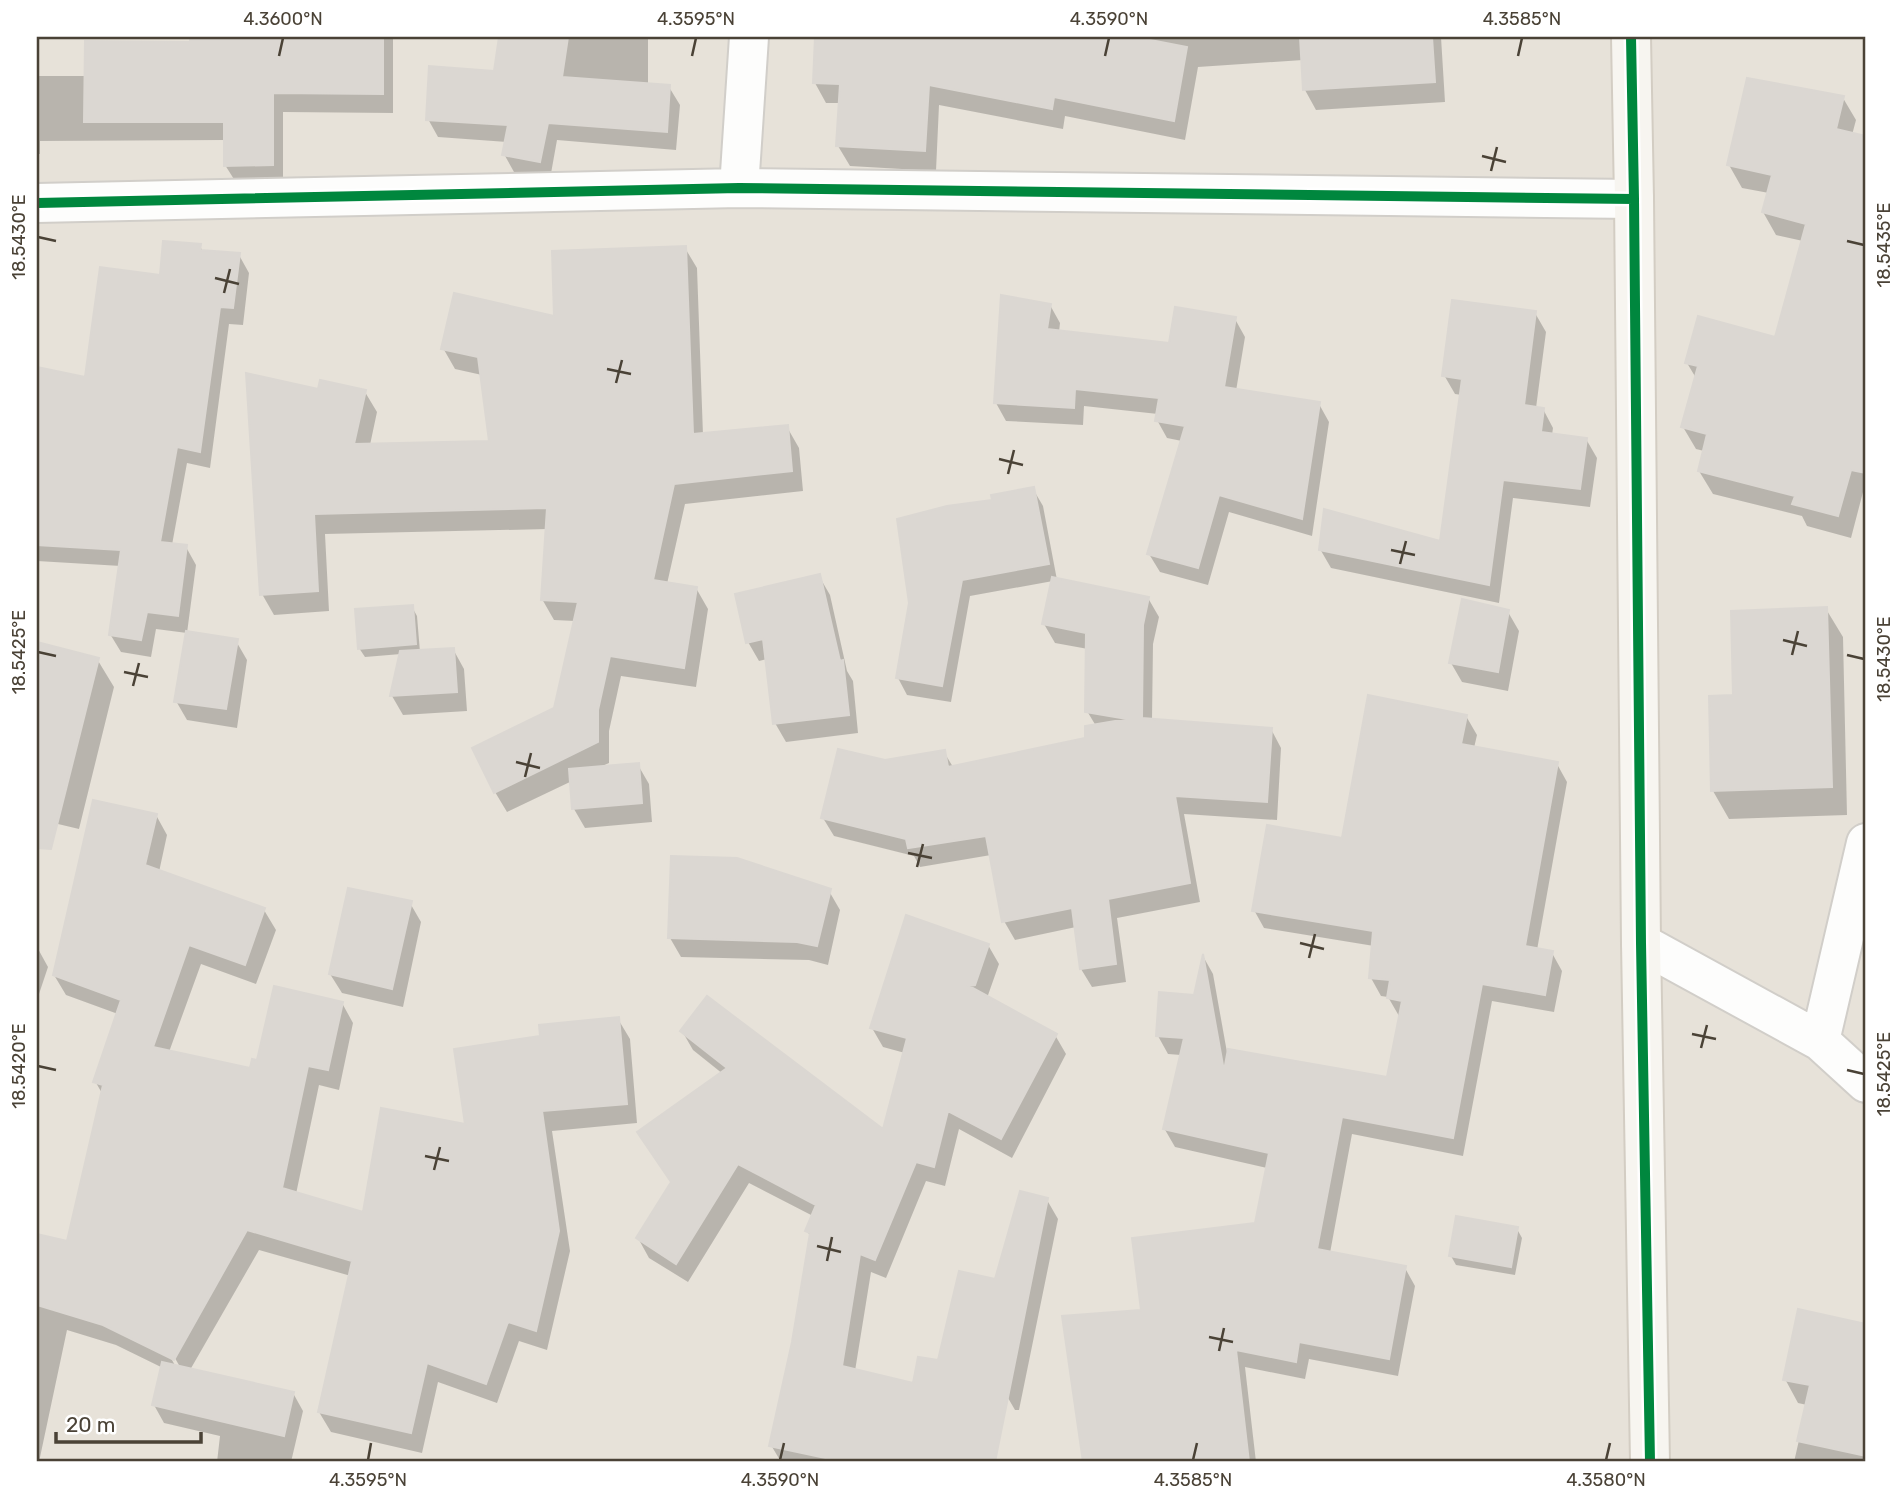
<svg xmlns="http://www.w3.org/2000/svg" width="1903" height="1499" font-family="Rubik,sans-serif">
  <style>
    .residential { fill: #e7e2d9 }
    .shadow { fill: #0003; fill-rule: evenodd }
    .building { fill: #dbd7d2; stroke: #dbd7d2; stroke-width: 2 }
    .lines { fill: none; stroke-linecap: round; stroke-linejoin: round }
    .street-casing { stroke: #d1cec9; stroke-width: 42 }
    .secondary-casing { stroke: #d3cdc3; stroke-width: 42 }
    .street { stroke: #fdfdfc; stroke-width: 38 }
    .secondary { stroke: #f7f5f0; stroke-width: 38 }
    .cycleway-casing { stroke: #fff; stroke-width: 15 }
    .cycleway { stroke: #00873e; stroke-width: 10 }
    .ticks { fill: none; stroke: #4a4236; stroke-width: 2.5 }
    .neatline { fill: none; stroke: #4a4236; stroke-width: 2.5 }
    .ticks-label { font-size: 18px; text-anchor: middle; fill: #4a4236 }
  </style>
  <rect width="100%" height="100%" fill="#f3f0ec"/>
  <!-- residential -->
  <path class="residential" d="M 37,37 L 1866,37 L 1866,1462 L 37,1462 Z"/>
  <!-- shadow -->
  <path class="shadow" d="M 192,37 L 393,37 L 393,113 L 283,112 L 283,184 L 237,184 L 225,165 L 226,140 L 40,141 L 40,154 L 37,154 L 37,76 L 86,76 L 192,43 Z
    M 500,37 L 648,37 L 648,85 L 669,87 L 680,105 L 676,150 L 557,140 L 550,179 L 514,172 L 504,154 L 507,142 L 438,137 L 428,119 L 496,73 Z
    M 817,37 L 943,37 L 1014,51 L 1017,37 L 1441,37 L 1445,102 L 1316,110 L 1305,90 L 1303,60 L 1198,67 L 1185,140 L 1065,116 L 1063,129 L 939,105 L 936,171 L 850,166 L 838,146 L 840,103 L 826,103 L 815,83 Z
    M 1843,98 L 1856,120 L 1852,135 L 1866,138 L 1866,492 L 1863,492 L 1851,538 L 1807,526 L 1802,516 L 1713,494 L 1699,471 L 1704,451 L 1696,449 L 1683,427 L 1696,378 L 1687,363 L 1777,339 L 1803,241 L 1776,235 L 1763,212 L 1769,193 L 1742,188 L 1729,165 Z
    M 200,246 L 203,252 L 239,255 L 249,273 L 243,325 L 229,324 L 210,468 L 187,463 L 172,545 L 186,547 L 196,565 L 187,633 L 156,629 L 151,657 L 121,652 L 110,634 L 121,566 L 37,561 L 37,369 L 87,379 L 161,277 Z
    M 685,248 L 697,268 L 703,435 L 787,427 L 799,448 L 803,491 L 685,504 L 667,584 L 696,588 L 708,609 L 696,687 L 621,676 L 609,731 L 609,763 L 598,768 L 638,765 L 649,784 L 652,822 L 585,828 L 574,809 L 572,781 L 507,812 L 495,792 L 555,709 L 575,621 L 554,620 L 542,599 L 548,529 L 325,534 L 329,611 L 274,615 L 262,594 L 320,391 L 365,392 L 377,412 L 370,445 L 491,442 L 482,375 L 455,369 L 443,348 L 556,318 Z
    M 1050,305 L 1060,323 L 1059,332 L 1170,345 L 1235,319 L 1245,337 L 1236,391 L 1319,404 L 1329,422 L 1312,536 L 1229,512 L 1208,585 L 1160,572 L 1149,554 L 1182,441 L 1167,438 L 1157,420 L 1158,414 L 1084,406 L 1083,425 L 1006,421 L 996,403 Z
    M 1535,313 L 1546,332 L 1536,408 L 1543,409 L 1553,428 L 1552,435 L 1586,439 L 1597,458 L 1590,507 L 1513,498 L 1499,603 L 1331,568 L 1320,549 L 1441,543 L 1462,395 L 1455,394 L 1444,375 Z
    M 1033,489 L 1043,506 L 1057,580 L 1148,598 L 1159,617 L 1153,644 L 1152,720 L 1271,729 L 1281,748 L 1277,820 L 1184,814 L 1200,902 L 1117,918 L 1126,982 L 1092,987 L 1081,969 L 1076,927 L 1015,940 L 1004,921 L 991,855 L 920,867 L 914,856 L 834,836 L 823,818 L 885,762 L 944,752 L 953,767 L 1086,739 L 1096,726 L 1087,711 L 1088,649 L 1055,643 L 1044,624 L 1053,581 L 970,596 L 951,702 L 907,695 L 898,678 L 994,502 Z
    M 819,576 L 830,595 L 847,671 L 853,681 L 858,733 L 786,742 L 775,723 L 767,659 L 759,661 L 748,642 Z
    M 412,607 L 417,616 L 420,652 L 453,649 L 464,669 L 467,711 L 403,715 L 392,696 L 401,654 L 365,657 L 359,648 Z
    M 1826,609 L 1843,637 L 1847,815 L 1729,819 L 1713,791 Z
    M 1508,612 L 1519,631 L 1508,691 L 1462,682 L 1451,663 Z
    M 236,641 L 247,660 L 237,728 L 187,720 L 176,701 Z
    M 37,644 L 97,659 L 114,687 L 79,829 L 37,819 Z
    M 1466,716 L 1477,735 L 1474,748 L 1557,764 L 1567,782 L 1537,950 L 1552,953 L 1562,971 L 1554,1012 L 1492,1001 L 1463,1156 L 1352,1134 L 1330,1253 L 1405,1268 L 1415,1286 L 1398,1376 L 1309,1359 L 1305,1379 L 1245,1367 L 1256,1462 L 1085,1462 L 1064,1317 L 1143,1312 L 1256,1224 L 1267,1168 L 1175,1147 L 1164,1128 L 1181,1055 L 1168,1054 L 1158,1036 L 1195,997 L 1204,958 L 1213,974 L 1228,1058 L 1388,1079 L 1399,1016 L 1388,997 L 1381,996 L 1371,978 L 1374,946 L 1264,928 L 1254,910 L 1343,840 Z
    M 156,815 L 167,835 L 159,872 L 264,910 L 276,930 L 256,984 L 201,964 L 169,1052 L 251,1070 L 258,1063 L 342,1003 L 353,1023 L 339,1090 L 319,1085 L 296,1194 L 364,1214 L 467,1126 L 542,1037 L 618,1019 L 630,1039 L 637,1123 L 552,1131 L 570,1251 L 547,1350 L 519,1341 L 497,1403 L 438,1382 L 422,1453 L 331,1432 L 319,1412 L 351,1276 L 259,1250 L 190,1370 L 293,1393 L 303,1411 L 291,1462 L 217,1462 L 220,1436 L 164,1423 L 154,1405 L 163,1368 L 116,1345 L 67,1330 L 39,1462 L 37,1462 L 37,1235 L 69,1243 L 103,1095 L 95,1081 L 118,1014 L 66,995 L 54,975 ZM 171,1351 L 180,1367 L 176,1367 L 168,1353 Z
    M 829,891 L 840,910 L 828,965 L 809,960 L 681,957 L 670,938 Z
    M 410,903 L 421,922 L 403,1007 L 342,993 L 330,974 Z
    M 988,945 L 999,964 L 987,998 L 1055,1035 L 1066,1054 L 1012,1158 L 959,1129 L 945,1186 L 926,1181 L 886,1278 L 871,1272 L 855,1371 L 914,1385 L 939,1363 L 996,1281 L 1047,1200 L 1058,1219 L 1019,1410 L 1015,1410 L 1004,1391 L 1002,1378 L 985,1462 L 781,1462 L 771,1445 L 794,1342 L 811,1237 L 807,1231 L 813,1216 L 749,1183 L 688,1282 L 649,1258 L 638,1238 L 677,1188 L 651,1150 L 649,1150 L 639,1133 L 723,1074 L 693,1050 L 682,1031 L 884,1132 L 905,1053 L 883,1047 L 872,1028 Z
    M 37,947 L 48,967 L 37,1000 Z
    M 1517,1229 L 1522,1238 L 1515,1275 L 1456,1265 L 1451,1256 Z
    M 1800,1311 L 1866,1326 L 1866,1462 L 1794,1462 L 1807,1405 L 1798,1403 L 1785,1379 Z"/>
  <!-- building -->
  <path class="building" d="M 190,37 L 383,37 L 383,94 L 273,93 L 273,165 L 224,166 L 224,122 L 84,122 L 85,41 L 190,42 Z
    M 499,37 L 568,37 L 562,77 L 670,85 L 667,132 L 548,123 L 540,162 L 502,155 L 508,125 L 426,120 L 429,66 L 494,71 Z
    M 815,37 L 1135,37 L 1187,47 L 1174,121 L 1054,97 L 1052,109 L 929,85 L 925,151 L 836,146 L 840,84 L 813,83 Z
    M 1300,37 L 1432,37 L 1435,82 L 1303,90 Z
    M 1747,78 L 1844,96 L 1836,129 L 1866,136 L 1866,473 L 1851,470 L 1838,516 L 1792,504 L 1795,496 L 1698,471 L 1707,434 L 1681,427 L 1698,366 L 1685,363 L 1698,316 L 1775,337 L 1806,224 L 1762,212 L 1772,175 L 1727,165 Z
    M 163,241 L 201,244 L 200,250 L 240,253 L 233,308 L 220,307 L 200,452 L 177,447 L 160,542 L 187,545 L 178,616 L 147,612 L 141,640 L 109,635 L 121,550 L 37,545 L 37,367 L 85,377 L 100,267 L 160,275 Z
    M 686,246 L 693,434 L 788,425 L 792,471 L 674,484 L 653,580 L 697,587 L 684,668 L 610,656 L 598,710 L 598,742 L 494,793 L 472,748 L 554,708 L 578,602 L 541,600 L 547,508 L 314,514 L 318,591 L 260,595 L 246,373 L 318,389 L 320,380 L 366,390 L 354,444 L 489,441 L 478,357 L 441,349 L 454,293 L 554,316 L 552,251 Z
    M 1001,295 L 1051,304 L 1047,329 L 1169,343 L 1175,307 L 1236,317 L 1224,387 L 1320,402 L 1302,519 L 1219,495 L 1198,568 L 1147,554 L 1185,426 L 1155,421 L 1159,398 L 1075,389 L 1074,408 L 994,403 Z
    M 1452,300 L 1536,311 L 1524,405 L 1544,408 L 1541,432 L 1587,438 L 1580,489 L 1503,480 L 1489,585 L 1319,550 L 1324,509 L 1440,541 L 1462,379 L 1442,376 Z
    M 1034,487 L 1049,564 L 962,580 L 942,686 L 896,678 L 909,603 L 897,519 L 947,506 L 992,500 L 991,495 Z
    M 820,574 L 840,661 L 843,660 L 849,715 L 773,724 L 763,639 L 746,643 L 735,594 Z
    M 1052,577 L 1149,597 L 1143,625 L 1142,718 L 1272,728 L 1267,802 L 1175,796 L 1190,883 L 1108,899 L 1116,964 L 1080,969 L 1072,908 L 1002,922 L 986,836 L 908,848 L 906,839 L 821,818 L 838,749 L 885,760 L 945,750 L 948,767 L 1085,738 L 1085,726 L 1127,719 L 1085,712 L 1086,633 L 1042,624 Z
    M 1462,599 L 1509,610 L 1498,672 L 1449,663 Z
    M 413,605 L 416,644 L 358,649 L 355,609 Z
    M 1827,607 L 1832,787 L 1711,791 L 1709,696 L 1733,695 L 1731,611 Z
    M 186,631 L 238,639 L 226,709 L 174,702 Z
    M 37,642 L 99,658 L 51,849 L 37,848 Z
    M 454,648 L 457,692 L 390,696 L 400,651 Z
    M 1368,695 L 1467,715 L 1461,744 L 1558,762 L 1525,946 L 1553,951 L 1545,995 L 1482,984 L 1453,1138 L 1342,1117 L 1317,1249 L 1406,1266 L 1389,1359 L 1299,1342 L 1296,1362 L 1236,1350 L 1249,1462 L 1083,1462 L 1062,1316 L 1141,1310 L 1132,1238 L 1255,1223 L 1269,1153 L 1163,1129 L 1184,1038 L 1156,1036 L 1159,992 L 1194,995 L 1203,954 L 1224,1071 L 1228,1049 L 1387,1077 L 1402,1001 L 1387,998 L 1390,980 L 1369,978 L 1373,931 L 1252,911 L 1267,825 L 1342,838 Z
    M 639,763 L 642,803 L 572,809 L 569,769 Z
    M 93,800 L 157,814 L 145,865 L 265,908 L 245,965 L 189,945 L 153,1047 L 250,1068 L 252,1059 L 257,1060 L 274,986 L 343,1002 L 328,1070 L 308,1066 L 282,1188 L 363,1212 L 381,1108 L 465,1124 L 454,1049 L 540,1036 L 539,1025 L 619,1017 L 627,1104 L 542,1111 L 559,1231 L 536,1331 L 508,1322 L 486,1384 L 427,1363 L 411,1433 L 318,1412 L 352,1261 L 247,1230 L 174,1360 L 103,1325 L 37,1305 L 37,1234 L 67,1241 L 103,1085 L 93,1082 L 121,1000 L 53,975 Z
    M 671,856 L 737,858 L 831,889 L 817,946 L 797,942 L 668,938 Z
    M 348,888 L 412,901 L 392,989 L 329,974 Z
    M 906,915 L 989,944 L 975,985 L 969,986 L 1057,1034 L 1001,1139 L 948,1111 L 934,1167 L 916,1162 L 875,1260 L 860,1254 L 842,1366 L 913,1383 L 918,1357 L 938,1360 L 959,1271 L 995,1279 L 1020,1191 L 1048,1198 L 995,1462 L 844,1462 L 769,1446 L 792,1342 L 810,1233 L 805,1231 L 816,1205 L 738,1164 L 676,1264 L 636,1238 L 671,1182 L 637,1132 L 727,1068 L 680,1031 L 707,996 L 883,1129 L 907,1038 L 870,1028 Z
    M 1456,1216 L 1518,1227 L 1511,1267 L 1449,1256 Z
    M 1798,1309 L 1866,1324 L 1866,1456 L 1797,1441 L 1810,1385 L 1783,1380 Z
    M 162,1362 L 294,1392 L 284,1436 L 152,1405 Z"/>
  <g class="lines">
    <!-- street casing -->
    <g class="street-casing">
      <path id="street" d="M 739,188 L 749,37
        M 37,203 L 739,188 L 1634,199
        M 1641,943 L 1820,1041 L 1866,1083
        M 1820,1041 L 1866,843"/>
    </g>
    <!-- secondary casing -->
    <g class="secondary-casing">
      <path id="secondary" d="M 1631,37 L 1634,199 L 1641,943 L 1650,1462"/>
    </g>
    <!-- street -->
    <use href="#street" class="street"/>
    <!-- secondary -->
    <use href="#secondary" class="secondary"/>
    <!-- cycleway casing -->
    <g class="cycleway-casing">
      <path id="cycleway" d="M 1631,37 L 1634,199 L 1641,943 L 1650,1462
        M 37,203 L 739,188 L 1634,199"/>
    </g>
    <!-- cycleway -->
    <use href="#cycleway" class="cycleway"/>
  </g>
  <!-- ticks -->
  <path class="ticks" d="M 279,56 L 283,38M 692,56 L 696,38M 1105,56 L 1109,38M 1518,56 L 1522,38M 1482,156 L 1506,162M 1491,171 L 1497,147M 38,237 L 56,241M 1847,241 L 1864,245M 215,278 L 239,284M 224,293 L 230,269M 607,369 L 631,374M 616,383 L 622,360M 999,459 L 1023,465M 1008,474 L 1014,450M 1391,550 L 1415,555M 1400,564 L 1406,541M 1783,640 L 1807,646M 38,652 L 56,656M 1792,655 L 1798,631M 1847,655 L 1864,659M 124,672 L 148,677M 133,686 L 139,663M 516,762 L 540,768M 525,777 L 531,753M 908,853 L 932,858M 917,867 L 923,844M 1300,943 L 1324,949M 1309,958 L 1315,934M 1692,1034 L 1716,1039M 1701,1048 L 1707,1025M 38,1066 L 56,1070M 1847,1070 L 1864,1074M 425,1156 L 449,1161M 434,1170 L 440,1147M 817,1246 L 841,1252M 827,1261 L 832,1237M 1209,1337 L 1233,1342M 1219,1351 L 1224,1328M 368,1460 L 371,1443M 780,1460 L 784,1443M 1193,1460 L 1197,1443M 1606,1460 L 1610,1443"/>
  <!-- border -->
  <rect width="1903" height="1499" fill="none" stroke="#ffffff" stroke-width="77"/>
  <!-- scale -->
  <path d="M56 1432v10h145v-10" fill="none" stroke="#4a4236" stroke-width="3.5"/>
  <text x="66" y="1432" font-size="21" fill="#4a4236" stroke="#ffffff" stroke-width="5" paint-order="stroke">20 m</text>
  <rect x="38" y="38" width="1826" height="1422" class="neatline"/>
  <g class="ticks-label">
    <text x="283" y="25">4.3600°N</text>
    <text x="696" y="25">4.3595°N</text>
    <text x="1109" y="25">4.3590°N</text>
    <text x="1522" y="25">4.3585°N</text>
    <text transform="translate(19 237) rotate(-90)" y="6">18.5430°E</text>
    <text transform="translate(1884 245) rotate(-90)" y="6">18.5435°E</text>
    <text transform="translate(19 652) rotate(-90)" y="6">18.5425°E</text>
    <text transform="translate(1884 659) rotate(-90)" y="6">18.5430°E</text>
    <text transform="translate(19 1066) rotate(-90)" y="6">18.5420°E</text>
    <text transform="translate(1884 1074) rotate(-90)" y="6">18.5425°E</text>
    <text x="368" y="1486">4.3595°N</text>
    <text x="780" y="1486">4.3590°N</text>
    <text x="1193" y="1486">4.3585°N</text>
    <text x="1606" y="1486">4.3580°N</text>
  </g>
</svg>
